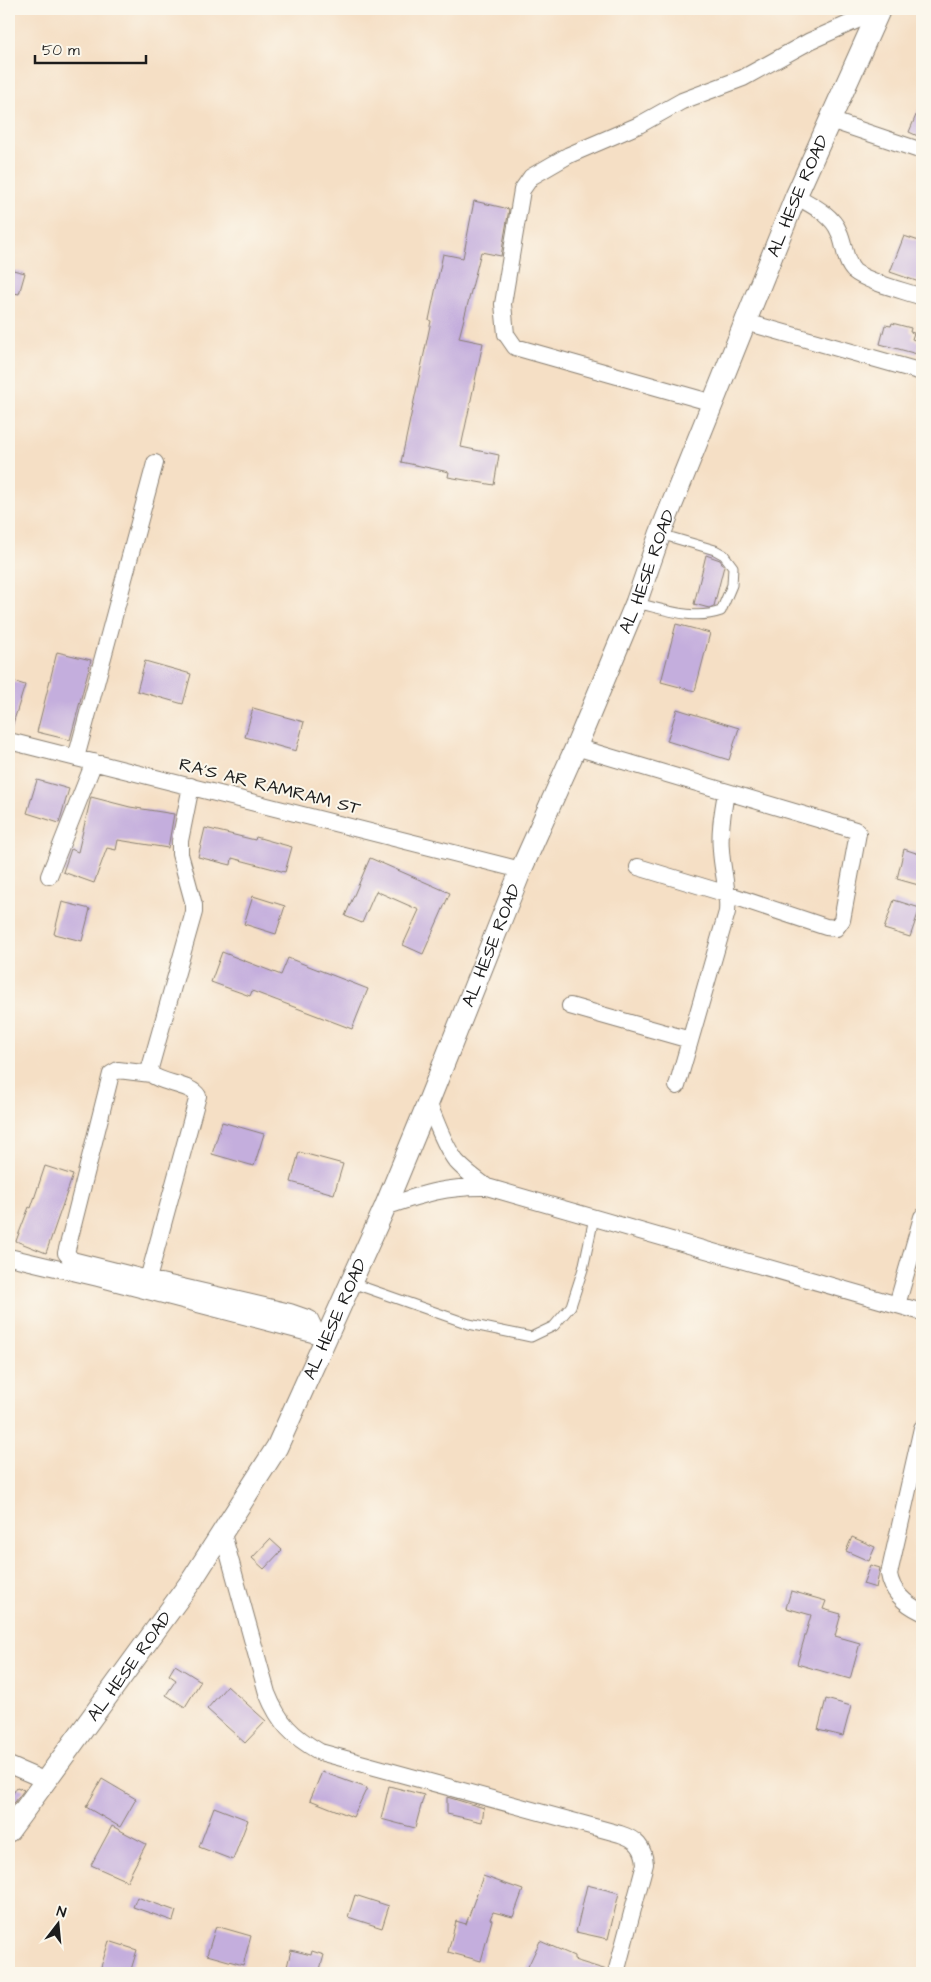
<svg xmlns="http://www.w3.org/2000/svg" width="931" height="1982" font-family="'Architects Daughter',sans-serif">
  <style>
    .building { fill: #c4aedd }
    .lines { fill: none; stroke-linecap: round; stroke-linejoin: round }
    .service-casing { stroke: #887e70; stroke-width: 11 }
    .minor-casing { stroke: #887e70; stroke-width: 18 }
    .tertiary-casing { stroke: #887e70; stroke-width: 23 }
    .service { stroke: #fff; stroke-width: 9 }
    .minor { stroke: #fff; stroke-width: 16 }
    .tertiary { stroke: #fff; stroke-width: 21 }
    .labels { text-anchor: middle; stroke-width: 4; stroke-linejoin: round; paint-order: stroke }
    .street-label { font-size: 18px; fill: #1c1c1c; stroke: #fbf7ec }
  </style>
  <rect width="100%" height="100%" fill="#fbf7ec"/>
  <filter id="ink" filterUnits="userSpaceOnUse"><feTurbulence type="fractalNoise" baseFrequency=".02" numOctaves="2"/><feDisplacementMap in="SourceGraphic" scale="10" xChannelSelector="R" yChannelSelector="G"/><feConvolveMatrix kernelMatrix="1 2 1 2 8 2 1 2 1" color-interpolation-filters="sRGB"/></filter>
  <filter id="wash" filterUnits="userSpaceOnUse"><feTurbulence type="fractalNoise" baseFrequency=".0096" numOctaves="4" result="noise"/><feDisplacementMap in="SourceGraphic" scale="20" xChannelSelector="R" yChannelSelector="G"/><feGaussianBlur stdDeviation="1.12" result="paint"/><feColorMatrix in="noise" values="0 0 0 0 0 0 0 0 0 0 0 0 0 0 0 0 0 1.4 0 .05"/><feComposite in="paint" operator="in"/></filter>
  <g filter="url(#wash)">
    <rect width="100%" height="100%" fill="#f5dfc5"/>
    <g id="blocks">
      <!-- building -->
      <path class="building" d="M 922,101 L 922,138 L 909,132 Z
        M 474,201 L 509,209 L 501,256 L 481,252 L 459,338 L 483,343 L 461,447 L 499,455 L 494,485 L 448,477 L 449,472 L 401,462 L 431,321 L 429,320 L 443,254 L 463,258 Z
        M 904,236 L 922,242 L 922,283 L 890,272 Z
        M 9,269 L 25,273 L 19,294 L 9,292 Z
        M 892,323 L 911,328 L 910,332 L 914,333 L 912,339 L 920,342 L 917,354 L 880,344 L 885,325 L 891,326 Z
        M 706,555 L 720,560 L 724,566 L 714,606 L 709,608 L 694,604 Z
        M 676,624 L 710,633 L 695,691 L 661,682 Z
        M 57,652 L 91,660 L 70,740 L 37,732 Z
        M 145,661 L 191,674 L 183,704 L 137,691 Z
        M 9,680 L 25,685 L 11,730 L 9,729 Z
        M 253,708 L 304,722 L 296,751 L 245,737 Z
        M 677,709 L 739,728 L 729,760 L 667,741 Z
        M 37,780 L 69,789 L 59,823 L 27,813 Z
        M 91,797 L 130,807 L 174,814 L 168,848 L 118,840 L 116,850 L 107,848 L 94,883 L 63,872 L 71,849 L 78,852 Z
        M 205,828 L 255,840 L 256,837 L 292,847 L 285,872 L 232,858 L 231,865 L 198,857 Z
        M 904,849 L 922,855 L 922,886 L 897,879 Z
        M 370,858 L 450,893 L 423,954 L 403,945 L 419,910 L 376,891 L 362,923 L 345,916 Z
        M 253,896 L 285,906 L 276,934 L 244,924 Z
        M 894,900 L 920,908 L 910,937 L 884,929 Z
        M 62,902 L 90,909 L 82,941 L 54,934 Z
        M 222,952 L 281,975 L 288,958 L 368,989 L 352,1029 L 252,991 L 250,996 L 211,982 Z
        M 222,1122 L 264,1134 L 254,1166 L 212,1154 Z
        M 299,1152 L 343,1164 L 334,1194 L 291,1182 Z
        M 45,1166 L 73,1175 L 46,1253 L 16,1241 L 29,1207 L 31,1208 Z
        M 852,1537 L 875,1547 L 869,1561 L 846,1551 Z
        M 270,1539 L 282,1550 L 264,1569 L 252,1558 Z
        M 870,1565 L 880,1568 L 876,1588 L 863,1584 Z
        M 791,1591 L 826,1601 L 823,1609 L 841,1614 L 835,1636 L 860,1643 L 850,1679 L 797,1664 L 811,1615 L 786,1608 Z
        M 175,1665 L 201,1681 L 185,1707 L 166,1695 L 176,1680 L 169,1675 Z
        M 227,1686 L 266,1721 L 245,1743 L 207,1709 Z
        M 826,1699 L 851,1706 L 843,1736 L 818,1730 Z
        M 322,1772 L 367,1788 L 353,1817 L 310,1800 Z
        M 102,1779 L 136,1799 L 120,1827 L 86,1807 Z
        M 389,1786 L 424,1795 L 415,1828 L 381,1819 Z
        M 17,1787 L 24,1790 L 9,1810 L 9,1800 Z
        M 447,1797 L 484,1808 L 482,1822 L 447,1814 Z
        M 214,1807 L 248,1820 L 233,1860 L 199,1847 Z
        M 112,1826 L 146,1844 L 127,1881 L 91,1865 Z
        M 483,1876 L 523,1890 L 513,1917 L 493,1912 L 490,1919 L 492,1920 L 481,1961 L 448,1952 L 456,1921 L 466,1924 Z
        M 587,1885 L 619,1893 L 608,1939 L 576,1932 Z
        M 355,1895 L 389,1906 L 382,1928 L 348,1917 Z
        M 137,1897 L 176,1911 L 173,1921 L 133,1907 Z
        M 216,1926 L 251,1936 L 243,1965 L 207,1955 Z
        M 109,1941 L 137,1950 L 130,1973 L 99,1973 Z
        M 540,1941 L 574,1956 L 574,1960 L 607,1970 L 606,1973 L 525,1973 Z
        M 291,1950 L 311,1955 L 312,1951 L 324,1955 L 319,1973 L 293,1973 L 286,1971 Z"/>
    </g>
  </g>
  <g filter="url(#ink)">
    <use href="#blocks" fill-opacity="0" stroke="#887e70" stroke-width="1"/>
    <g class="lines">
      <!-- service casing -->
      <g class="service-casing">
        <path id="service" d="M 636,603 C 664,609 693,621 721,611 L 732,585 L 733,567 L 724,555 L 715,550 L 660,534
          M 352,1283 L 469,1324 L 531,1337 L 554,1326 L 571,1306 L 583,1269 L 594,1218"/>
      </g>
      <!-- minor casing -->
      <g class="minor-casing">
        <path id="minor" d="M 830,120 L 922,151
          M 796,196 C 811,205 832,214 839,232 C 845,244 844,261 854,271 C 867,282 905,291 922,297
          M 746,322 L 922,372
          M 713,403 L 515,347 L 506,334 L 503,304 L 522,190 L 531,177 L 569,155 L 639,125 L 682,101 L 743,78 L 810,41 L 880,10
          M 9,741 L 521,870
          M 576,747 L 855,830 L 858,833 L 842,920 L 836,928 L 826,927 L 727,894 L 638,867
          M 76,758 L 155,463
          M 191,786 L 180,841 L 180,854 L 194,905 L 194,912 L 150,1068 L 151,1074 C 162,1084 191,1084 198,1096 L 148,1279 L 290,1312 L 310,1319 L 317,1334
          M 49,876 L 94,762
          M 570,1006 L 690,1040
          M 677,1086 L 727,912 C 729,891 722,871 721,850 C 719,831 723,811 726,792
          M 428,1103 C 437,1122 443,1144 456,1161 C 465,1171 476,1179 487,1187
          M 385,1207 C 423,1194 446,1186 487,1187 L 922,1312
          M 9,1257 L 98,1278 L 324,1337
          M 148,1279 L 72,1260 L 66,1253 L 111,1074 L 118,1070 L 151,1074
          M 897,1305 L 922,1217
          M 922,1428 L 889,1574 C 892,1593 905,1604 922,1612
          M 223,1534 L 267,1693 C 279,1723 292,1736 320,1752 L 620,1834 C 636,1839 644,1847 645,1864 L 616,1973
          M 9,1765 L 46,1781"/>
      </g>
      <!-- tertiary casing -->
      <g class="tertiary-casing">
        <g id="tertiary">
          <path id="s1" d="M 9,1831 L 192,1580 L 277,1447 L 385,1207 L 428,1103 L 521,870 L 576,747 L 636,603 L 660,534 L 796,196 L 880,9"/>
        </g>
      </g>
      <!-- service -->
      <use href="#service" class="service"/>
      <!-- minor -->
      <use href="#minor" class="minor"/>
      <!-- tertiary -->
      <use href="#tertiary" class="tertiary"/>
    </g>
  </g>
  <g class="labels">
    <!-- street labels -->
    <g class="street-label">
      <text dy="6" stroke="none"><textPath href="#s1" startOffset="1824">AL HESE ROAD</textPath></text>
      <text dy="6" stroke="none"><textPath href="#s1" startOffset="1419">AL HESE ROAD</textPath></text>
      <text transform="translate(270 786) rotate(14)" y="6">RA’S AR RAMRAM ST</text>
      <text dy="6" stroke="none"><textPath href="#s1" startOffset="1014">AL HESE ROAD</textPath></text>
      <text dy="6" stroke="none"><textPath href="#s1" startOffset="609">AL HESE ROAD</textPath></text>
      <text dy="6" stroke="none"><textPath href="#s1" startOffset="204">AL HESE ROAD</textPath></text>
    </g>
  </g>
  <!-- margin -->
  <rect width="931" height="1982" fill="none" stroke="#fbf7ec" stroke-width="30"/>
  <!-- north arrow -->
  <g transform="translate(58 1924) rotate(16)" stroke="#fbf7ec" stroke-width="4" paint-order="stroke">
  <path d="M0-4L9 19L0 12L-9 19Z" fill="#1c1c1c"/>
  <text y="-8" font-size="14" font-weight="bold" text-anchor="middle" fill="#1c1c1c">N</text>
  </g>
  <!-- scale -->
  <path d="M35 55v8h111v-8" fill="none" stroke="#1c1c1c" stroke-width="2.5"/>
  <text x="42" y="55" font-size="15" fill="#1c1c1c" stroke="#fbf7ec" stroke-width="4" paint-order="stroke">50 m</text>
</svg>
